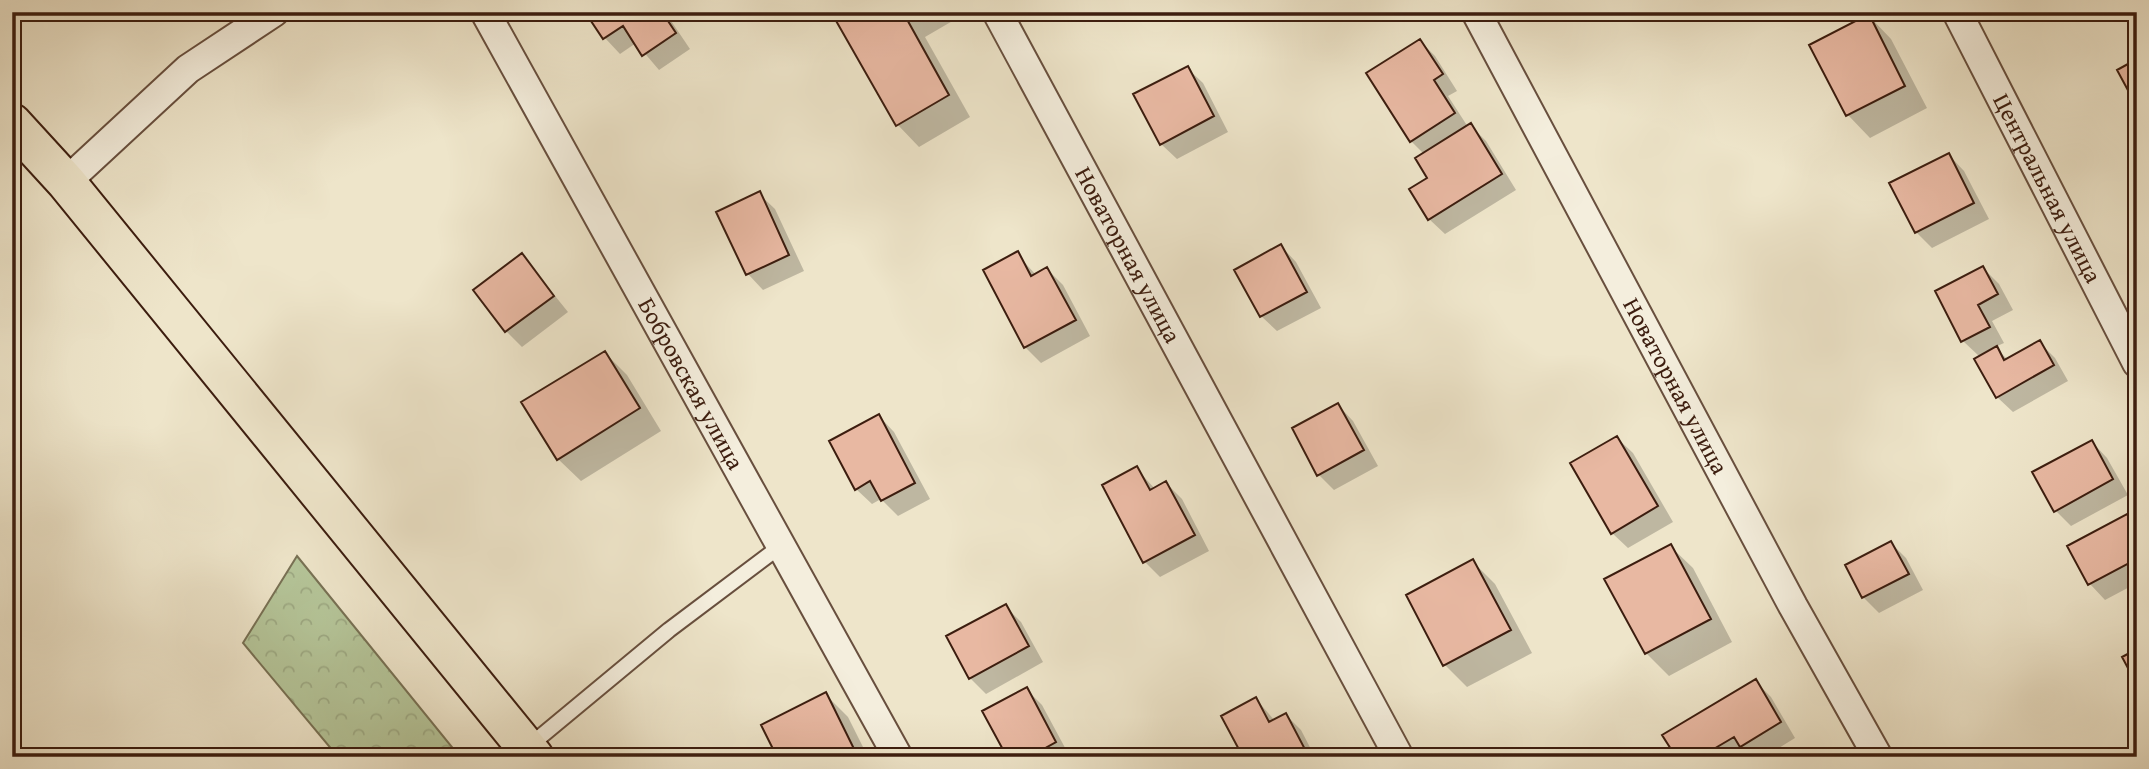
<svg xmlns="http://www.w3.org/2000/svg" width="2149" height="769" font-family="'Gentium Book Plus',serif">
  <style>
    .forest { fill: url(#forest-crowns); stroke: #787154; stroke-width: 2 }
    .shadow { fill: #0003 }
    .building { fill: #e8b8a2; stroke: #3c1d0f; stroke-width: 2 }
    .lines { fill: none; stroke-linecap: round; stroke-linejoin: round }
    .service-casing { stroke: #684f3e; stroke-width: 18 }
    .minor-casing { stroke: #684f3e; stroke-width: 32 }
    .primary-casing { stroke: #3c1d0f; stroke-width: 42 }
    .service { stroke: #f4eedd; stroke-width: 14 }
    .minor { stroke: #f4eedd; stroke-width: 28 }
    .primary { stroke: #eee5ca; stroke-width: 38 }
    .labels { text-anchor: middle; stroke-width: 6; stroke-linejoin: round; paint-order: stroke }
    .street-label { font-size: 24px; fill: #3c1d0f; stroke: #f4eedd }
  </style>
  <defs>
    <pattern id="forest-crowns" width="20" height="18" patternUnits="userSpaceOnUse" patternTransform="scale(1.75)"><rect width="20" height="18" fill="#b5c599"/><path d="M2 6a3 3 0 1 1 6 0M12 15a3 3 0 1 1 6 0" fill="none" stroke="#9da983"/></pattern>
  </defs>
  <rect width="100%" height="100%" fill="#eee5ca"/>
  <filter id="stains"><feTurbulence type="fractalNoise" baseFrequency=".00286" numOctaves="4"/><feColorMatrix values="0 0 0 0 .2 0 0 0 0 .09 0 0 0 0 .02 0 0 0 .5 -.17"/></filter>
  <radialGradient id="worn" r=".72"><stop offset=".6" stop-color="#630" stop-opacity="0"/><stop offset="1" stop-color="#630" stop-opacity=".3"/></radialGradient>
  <!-- forest -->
  <path class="forest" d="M 297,556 L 460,757 L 338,757 L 243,643 Z"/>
  <!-- shadow -->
  <path class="shadow" d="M 587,12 L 665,12 L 690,49 L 659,70 L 636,43 L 620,54 L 605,38 Z
    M 833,12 L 968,12 L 925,37 L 970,117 L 919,147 L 897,124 Z
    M 1320,12 L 1345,12 L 1329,22 Z
    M 1536,12 L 1564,12 L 1546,22 Z
    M 1869,16 L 1891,39 L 1927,108 L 1870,138 L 1848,115 Z
    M 1420,41 L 1435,56 L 1457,91 L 1448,96 L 1468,127 L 1471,126 L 1486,141 L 1516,190 L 1445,234 L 1429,219 L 1430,179 L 1424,154 L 1411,141 Z
    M 1187,68 L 1203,83 L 1228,132 L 1177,159 L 1161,144 Z
    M 1949,155 L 1964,171 L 1989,219 L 1932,248 L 1916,232 Z
    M 759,194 L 775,209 L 804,271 L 763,290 L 748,274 Z
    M 1281,246 L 1296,262 L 1321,308 L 1277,331 L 1261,316 Z
    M 1017,254 L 1036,275 L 1047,269 L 1063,285 L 1090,336 L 1041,363 L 1025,347 Z
    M 522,255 L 568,312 L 522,347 L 506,331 Z
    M 1983,268 L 1999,284 L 2013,310 L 1992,321 L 2004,343 L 1995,347 L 2008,360 L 2039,342 L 2055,358 L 2068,381 L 2013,412 L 1997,397 L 1980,357 L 1963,341 Z
    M 605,353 L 627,375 L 661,431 L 581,481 L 558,459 Z
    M 1338,405 L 1353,421 L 1378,466 L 1334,490 L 1319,475 Z
    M 879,416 L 894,432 L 930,499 L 898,516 L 881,499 L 872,504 L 856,489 Z
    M 1617,438 L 1633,453 L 1673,522 L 1628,548 L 1612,533 Z
    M 2092,442 L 2107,458 L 2128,495 L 2071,526 L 2055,510 Z
    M 1136,468 L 1155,489 L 1166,483 L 1182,499 L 1209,551 L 1160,577 L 1144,561 Z
    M 2126,516 L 2137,526 L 2137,583 L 2105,600 L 2090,584 L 2069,547 Z
    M 1891,543 L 1906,558 L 1923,590 L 1879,613 L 1863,597 Z
    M 1670,546 L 1693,568 L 1732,642 L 1669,676 L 1646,653 Z
    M 1472,561 L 1495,584 L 1532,653 L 1467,687 L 1445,665 Z
    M 1005,606 L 1021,622 L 1043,662 L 986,694 L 970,678 Z
    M 1756,682 L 1771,697 L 1795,738 L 1764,757 L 1752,757 L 1748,753 L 1742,757 L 1678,757 Z
    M 1026,689 L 1042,705 L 1070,757 L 1009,757 Z
    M 825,694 L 848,717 L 868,757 L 779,757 Z
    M 1256,699 L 1275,721 L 1286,715 L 1301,730 L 1315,757 L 1245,757 Z"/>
  <!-- building -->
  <path class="building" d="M 585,12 L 662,12 L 676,33 L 642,56 L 623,26 L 603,39 Z
    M 831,12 L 907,12 L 904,14 L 949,95 L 896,126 Z
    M 1869,14 L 1905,86 L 1846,116 L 1809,45 Z
    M 1420,39 L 1443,74 L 1434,80 L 1455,113 L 1410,142 L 1366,73 Z
    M 2137,59 L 2137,107 L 2117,70 Z
    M 1188,66 L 1214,116 L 1160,145 L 1133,94 Z
    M 1471,123 L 1502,174 L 1428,220 L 1409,189 L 1427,178 L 1415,158 Z
    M 1949,153 L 1974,203 L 1915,233 L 1889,183 Z
    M 760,191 L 789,255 L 746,275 L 716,212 Z
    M 1281,244 L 1307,292 L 1260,317 L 1234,270 Z
    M 1018,251 L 1031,276 L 1047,267 L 1076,320 L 1024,348 L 983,270 Z
    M 522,253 L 554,296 L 505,332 L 473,290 Z
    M 1983,266 L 1998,294 L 1978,305 L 1990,327 L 1961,342 L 1935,291 Z
    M 2040,340 L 2054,365 L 1996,398 L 1974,359 L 1997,346 L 2004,360 Z
    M 605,351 L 640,408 L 557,460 L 521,402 Z
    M 1338,403 L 1364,450 L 1317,476 L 1292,428 Z
    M 879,414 L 915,483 L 881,501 L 870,481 L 855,490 L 829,441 Z
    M 1617,436 L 1658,506 L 1611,534 L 1570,463 Z
    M 2092,440 L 2113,479 L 2054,512 L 2032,472 Z
    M 1137,466 L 1150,490 L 1166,481 L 1195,535 L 1143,563 L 1102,485 Z
    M 2127,514 L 2137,532 L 2137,559 L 2088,585 L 2067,546 Z
    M 1891,541 L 1909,574 L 1862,598 L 1845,565 Z
    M 1671,544 L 1711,619 L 1645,654 L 1604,579 Z
    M 1473,559 L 1511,630 L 1443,666 L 1406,595 Z
    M 1006,604 L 1029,646 L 969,679 L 946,636 Z
    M 2137,649 L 2137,685 L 2122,657 Z
    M 1756,679 L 1781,722 L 1740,747 L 1734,737 L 1700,757 L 1676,757 L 1662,735 Z
    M 1027,687 L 1056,742 L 1029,757 L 1007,757 L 982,711 Z
    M 826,692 L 858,757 L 777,757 L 761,725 Z
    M 1256,697 L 1269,722 L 1286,713 L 1309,757 L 1243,757 L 1221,716 Z"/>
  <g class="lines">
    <!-- service casing -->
    <g class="service-casing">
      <path id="service" d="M 528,747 L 669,630 L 782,545"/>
    </g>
    <!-- minor casing -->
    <g class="minor-casing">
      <g id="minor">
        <path id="s1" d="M 485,12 L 898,757"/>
        <path id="s2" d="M 997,12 L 1399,757"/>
        <path id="s3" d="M 1476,12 L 1793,606 L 1878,757"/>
        <path id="s4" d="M 1957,12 L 2137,363"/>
        <path d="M 66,182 L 188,69 L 274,12"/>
      </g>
    </g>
    <!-- primary casing -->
    <g class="primary-casing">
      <path id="primary" d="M 12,123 L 66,182 L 534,757"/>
    </g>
    <!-- service -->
    <use href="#service" class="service"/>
    <!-- minor -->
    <use href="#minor" class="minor"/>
    <!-- primary -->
    <use href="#primary" class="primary"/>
  </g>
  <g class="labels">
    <!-- street labels -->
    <g class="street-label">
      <text dy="8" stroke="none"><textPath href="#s4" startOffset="198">Центральная улица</textPath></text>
      <text dy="8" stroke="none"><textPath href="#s2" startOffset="276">Новаторная улица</textPath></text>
      <text dy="8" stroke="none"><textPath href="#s1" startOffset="425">Бобровская улица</textPath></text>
      <text dy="8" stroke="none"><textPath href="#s3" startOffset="424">Новаторная улица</textPath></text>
    </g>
  </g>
  <!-- margin -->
  <rect width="2149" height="769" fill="none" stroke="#eee5ca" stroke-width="42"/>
  <rect x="14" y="14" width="2121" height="741" fill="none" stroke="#3c1d0f" stroke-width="3.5"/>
  <rect x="21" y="21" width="2107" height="727" fill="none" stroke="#3c1d0f" stroke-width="2"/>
  <rect width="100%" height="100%" filter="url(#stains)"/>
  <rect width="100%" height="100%" fill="url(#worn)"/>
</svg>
